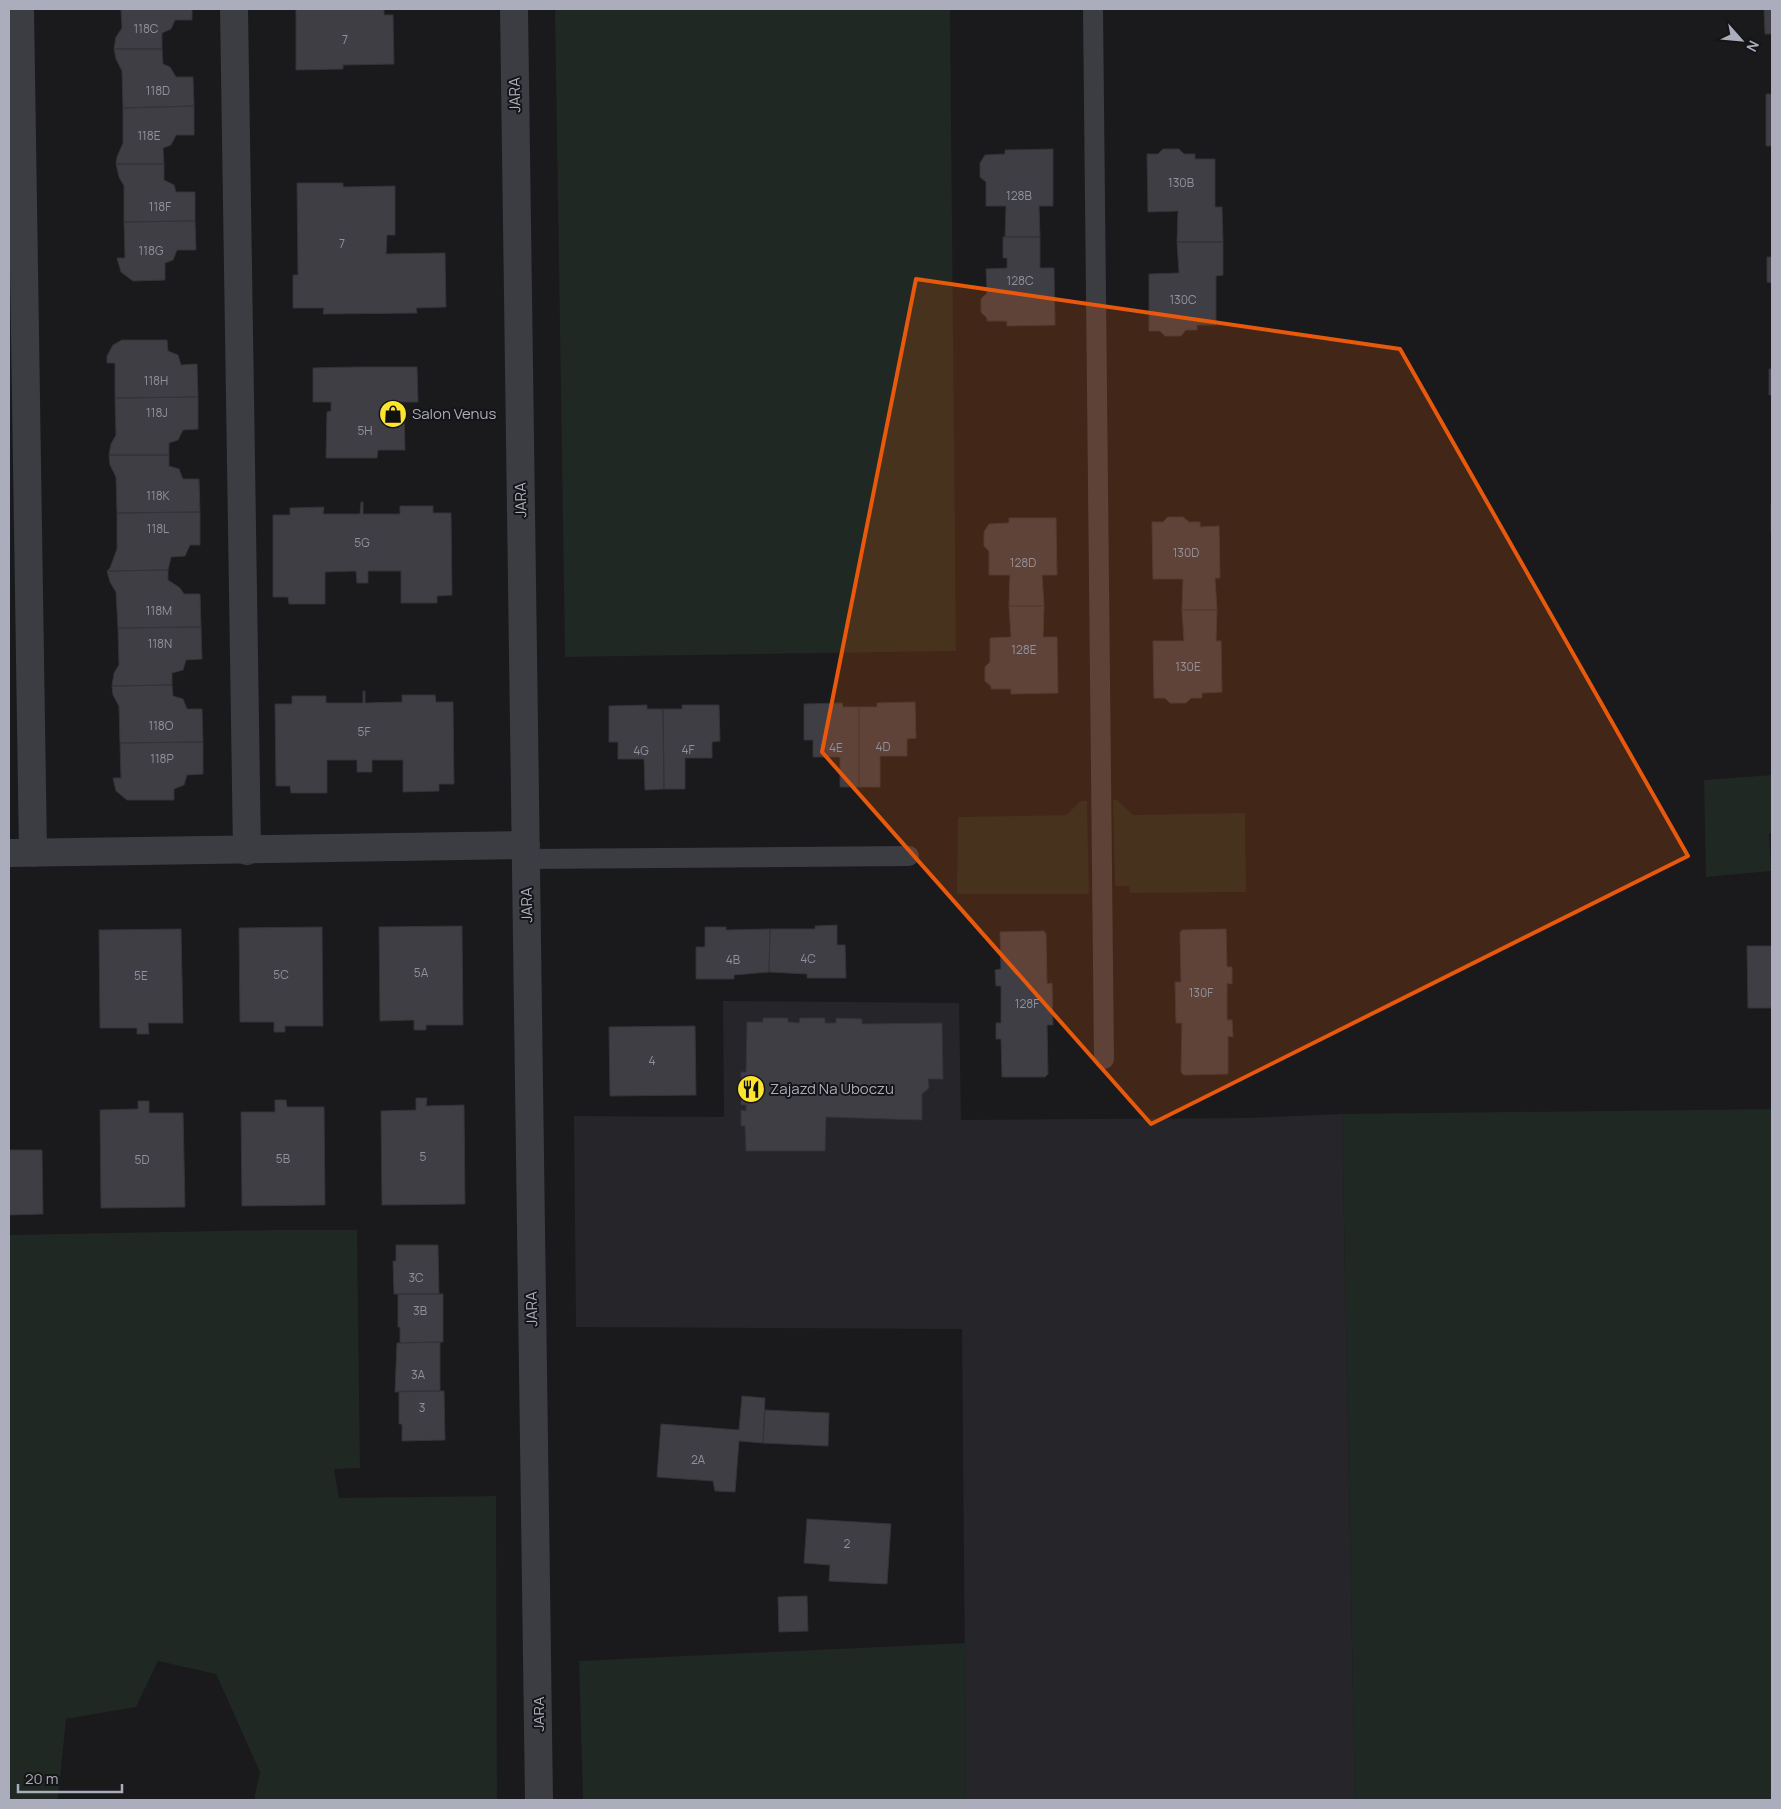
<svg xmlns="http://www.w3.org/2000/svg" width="1781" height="1809" font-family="Manrope,sans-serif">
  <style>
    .built { fill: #262529 }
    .green { fill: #1f2822 }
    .building { fill: #3f3e44; stroke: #343338 }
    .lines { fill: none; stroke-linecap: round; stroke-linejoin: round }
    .service { stroke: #3c3c43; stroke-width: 20 }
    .minor { stroke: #3c3c43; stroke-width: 28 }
    .marked { fill: #e8590c; fill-opacity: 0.2; stroke: #e8590c; stroke-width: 4; stroke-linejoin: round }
    .labels { text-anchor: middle; stroke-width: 4; stroke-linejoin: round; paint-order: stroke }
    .number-label { font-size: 12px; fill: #90919e }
    .street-label { font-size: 15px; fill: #abadbc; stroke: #151417 }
    .poi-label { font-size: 15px; fill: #abadbc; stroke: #151417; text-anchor: start }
  </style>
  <rect width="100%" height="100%" fill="#1a191c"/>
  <!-- built -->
  <path class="built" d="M 723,1001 L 959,1003 L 961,1120 L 1247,1118 L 1342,1114 L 1355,1800 L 966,1800 L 962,1329 L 576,1327 L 574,1116 L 724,1117 Z"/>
  <!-- green -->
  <path class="green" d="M 555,9 L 950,9 L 956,651 L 565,657 Z
    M 1772,775 L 1772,833 L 1769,833 L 1771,871 L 1706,877 L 1704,780 Z
    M 1113,800 L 1117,800 L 1133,815 L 1245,813 L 1246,892 L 1130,893 L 1129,886 L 1115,886 Z
    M 1081,801 L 1087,801 L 1089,894 L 957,894 L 958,817 L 1066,815 Z
    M 1772,1109 L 1772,1800 L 1355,1800 L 1342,1114 Z
    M 275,1230 L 357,1230 L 360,1468 L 334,1469 L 339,1498 L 496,1496 L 497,1800 L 254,1800 L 260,1772 L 216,1674 L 158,1661 L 136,1707 L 66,1719 L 58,1800 L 9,1800 L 9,1235 Z
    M 965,1643 L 966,1800 L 583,1800 L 579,1661 Z"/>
  <!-- building -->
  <path class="building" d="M 121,9 L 192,9 L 192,20 L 175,20 L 171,29 L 162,33 L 162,49 L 114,49 L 116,37 L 122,28 Z
    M 296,9 L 384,9 L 384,15 L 393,15 L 394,64 L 343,65 L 343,69 L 296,70 Z
    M 1764,9 L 1772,9 L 1772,34 L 1765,34 Z
    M 114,49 L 162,49 L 163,64 L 170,67 L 176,77 L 193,77 L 194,106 L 123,108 L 122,71 L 116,59 Z
    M 1766,94 L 1772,94 L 1772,146 L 1766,146 Z
    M 194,106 L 194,135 L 176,135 L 171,145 L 163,148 L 164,164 L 116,164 L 117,157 L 123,143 L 123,108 Z
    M 1053,149 L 1053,206 L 1039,206 L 1040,237 L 1005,237 L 1006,206 L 986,206 L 986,182 L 980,177 L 980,163 L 985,155 L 1005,154 L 1005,150 Z
    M 1163,149 L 1179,149 L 1184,154 L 1195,154 L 1195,159 L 1215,159 L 1215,207 L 1222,207 L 1223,242 L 1177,242 L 1178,211 L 1148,212 L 1147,154 L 1158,154 Z
    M 116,164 L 164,164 L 164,180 L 174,185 L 176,192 L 195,192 L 195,221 L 124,222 L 124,186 L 119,177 Z
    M 297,183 L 343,183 L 343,187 L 395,186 L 395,235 L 387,235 L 386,254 L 445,253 L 446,307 L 416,308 L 417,313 L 323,314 L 324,308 L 293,308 L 293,275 L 298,275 Z
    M 189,221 L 195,221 L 196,250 L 177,250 L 173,260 L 165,263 L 165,280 L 133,281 L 121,272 L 117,258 L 125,258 L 124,222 Z
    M 1003,237 L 1040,237 L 1040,268 L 1054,268 L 1055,325 L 1007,326 L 1007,321 L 987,321 L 987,318 L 981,312 L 981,299 L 987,293 L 986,269 L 1007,268 L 1007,258 L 1003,258 Z
    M 1177,242 L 1223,242 L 1223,275 L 1216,276 L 1216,325 L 1197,325 L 1197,330 L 1186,330 L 1181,336 L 1165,336 L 1160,331 L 1149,331 L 1149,274 L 1179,273 Z
    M 1767,257 L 1772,257 L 1772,283 L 1767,282 Z
    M 122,340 L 167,340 L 168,351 L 178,355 L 181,365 L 197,364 L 198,397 L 115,398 L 115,363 L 107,363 L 107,356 L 113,345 Z
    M 357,367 L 417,367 L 418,402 L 399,402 L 399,411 L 404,411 L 405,450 L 378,450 L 377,458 L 326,458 L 327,412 L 331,411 L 331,402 L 313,402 L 313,368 Z
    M 1769,369 L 1772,369 L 1772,395 L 1769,395 Z
    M 198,397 L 198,429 L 183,430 L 178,440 L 169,443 L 169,455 L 109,455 L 111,444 L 116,435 L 115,398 Z
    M 109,455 L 169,455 L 169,466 L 179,469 L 183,479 L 199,479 L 200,512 L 117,513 L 116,477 L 110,465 Z
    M 361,502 L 363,502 L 363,514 L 400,514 L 400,506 L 433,506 L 433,513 L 451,513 L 452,595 L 437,596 L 437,603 L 401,603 L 401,571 L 368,571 L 368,583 L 357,583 L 356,571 L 325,572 L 325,604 L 289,604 L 288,597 L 273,597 L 273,515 L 290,515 L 290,508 L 324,507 L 323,514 L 360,514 Z
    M 1771,505 L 1772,505 L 1772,531 L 1771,531 Z
    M 200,512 L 200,545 L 190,545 L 185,556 L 171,557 L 168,570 L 107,571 L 110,568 L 117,549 L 117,513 Z
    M 1168,517 L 1183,517 L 1189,522 L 1200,522 L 1200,527 L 1219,526 L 1220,578 L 1215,578 L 1217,610 L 1182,610 L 1183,579 L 1153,579 L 1152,522 L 1163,522 Z
    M 1009,518 L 1056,518 L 1057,575 L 1042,575 L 1044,606 L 1009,606 L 1010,575 L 989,575 L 989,551 L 984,546 L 984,532 L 989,524 L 1009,523 Z
    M 168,570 L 168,580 L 180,588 L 184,594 L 200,594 L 201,627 L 118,628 L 116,592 L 110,582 L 107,571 Z
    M 1009,606 L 1044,606 L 1043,637 L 1057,637 L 1058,693 L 1011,694 L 1011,689 L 991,689 L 991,686 L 985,681 L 985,667 L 990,662 L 990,638 L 1011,637 Z
    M 1182,610 L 1217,610 L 1216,641 L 1221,641 L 1222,692 L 1202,693 L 1202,698 L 1191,698 L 1186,703 L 1170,703 L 1165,698 L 1154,698 L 1153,641 L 1184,641 Z
    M 201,627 L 202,659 L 186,660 L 183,670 L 172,673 L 172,685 L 112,686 L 114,673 L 119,665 L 118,628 Z
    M 172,685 L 173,696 L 183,699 L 187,709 L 202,709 L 203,742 L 120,743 L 119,706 L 113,695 L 112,686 Z
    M 363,691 L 365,691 L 365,703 L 402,702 L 402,695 L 435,695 L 436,702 L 453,702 L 454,784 L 439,784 L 439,791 L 403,792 L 403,760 L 372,760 L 372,772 L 357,772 L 357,760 L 327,760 L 327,793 L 291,793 L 290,786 L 276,786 L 275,704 L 292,704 L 292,696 L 326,696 L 326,703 L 363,703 Z
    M 915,702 L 916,738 L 907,739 L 907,756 L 880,756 L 880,787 L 859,787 L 859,707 L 877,707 L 877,703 Z
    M 842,703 L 843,707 L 859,707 L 859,787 L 840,787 L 840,757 L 813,757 L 813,740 L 804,740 L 804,704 Z
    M 647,705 L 647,709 L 663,709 L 664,789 L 645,790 L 644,759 L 618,759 L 618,742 L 609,742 L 609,706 Z
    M 682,705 L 719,705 L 720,741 L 712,742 L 712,758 L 685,758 L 685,789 L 664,789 L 663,709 L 682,709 Z
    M 203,742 L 203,774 L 187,775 L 184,785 L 174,789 L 174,800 L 127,800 L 116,791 L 113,778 L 121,778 L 120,743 Z
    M 837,925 L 837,945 L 845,945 L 846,978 L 807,978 L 807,974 L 769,972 L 770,929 L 815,929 L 815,926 Z
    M 462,926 L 463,1025 L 426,1025 L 426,1030 L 414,1030 L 414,1020 L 380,1021 L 379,927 Z
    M 322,927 L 323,1026 L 285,1026 L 285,1032 L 274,1032 L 274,1022 L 240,1022 L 239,928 Z
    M 705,927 L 726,927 L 726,930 L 770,929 L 769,972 L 734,975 L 734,979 L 696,979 L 696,947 L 705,947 Z
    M 181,929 L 183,1023 L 148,1023 L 149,1034 L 137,1034 L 137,1028 L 100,1028 L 99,930 Z
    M 1226,929 L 1227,967 L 1232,967 L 1232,984 L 1227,983 L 1227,1020 L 1232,1020 L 1233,1037 L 1228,1036 L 1228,1074 L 1184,1075 L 1181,1072 L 1182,1023 L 1176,1023 L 1175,982 L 1181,982 L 1180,933 L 1182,930 Z
    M 1044,931 L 1046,934 L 1047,984 L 1052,983 L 1053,1025 L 1047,1025 L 1048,1074 L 1045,1077 L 1002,1077 L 1001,1039 L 996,1039 L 996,1023 L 1001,1023 L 1001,986 L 996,986 L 995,970 L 1001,969 L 1000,932 Z
    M 1747,946 L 1772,946 L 1772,1008 L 1748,1008 Z
    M 763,1018 L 788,1018 L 788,1022 L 799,1023 L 800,1018 L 825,1018 L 825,1023 L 836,1023 L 836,1018 L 862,1019 L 862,1024 L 942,1023 L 943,1079 L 928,1079 L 929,1088 L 922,1094 L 922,1120 L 826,1117 L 825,1151 L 746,1151 L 745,1126 L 741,1126 L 741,1110 L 746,1111 L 746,1105 L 741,1105 L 741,1072 L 746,1072 L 747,1022 L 763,1022 Z
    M 695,1026 L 696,1095 L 610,1096 L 609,1027 Z
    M 416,1098 L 427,1098 L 426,1106 L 464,1105 L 465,1204 L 382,1205 L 381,1111 L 416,1110 Z
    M 275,1100 L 286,1100 L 287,1107 L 324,1107 L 325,1205 L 242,1206 L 241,1112 L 275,1112 Z
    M 138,1101 L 149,1101 L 149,1113 L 183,1113 L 185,1207 L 101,1208 L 100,1110 L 138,1109 Z
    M 9,1150 L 42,1150 L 43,1214 L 9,1215 Z
    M 396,1245 L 438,1245 L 439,1294 L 394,1294 L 393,1261 L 396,1261 Z
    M 398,1294 L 443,1294 L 443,1342 L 400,1343 L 400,1327 L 398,1327 Z
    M 440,1342 L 440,1391 L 395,1392 L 397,1343 Z
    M 399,1391 L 444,1391 L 445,1440 L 402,1441 L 402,1424 L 399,1424 Z
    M 742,1396 L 765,1398 L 763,1443 L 739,1441 L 735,1492 L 715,1491 L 713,1481 L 657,1477 L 661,1424 L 739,1430 Z
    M 765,1410 L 829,1413 L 828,1446 L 763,1443 Z
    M 807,1519 L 891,1524 L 887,1584 L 829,1581 L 830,1565 L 804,1563 Z
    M 807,1596 L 808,1631 L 779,1632 L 778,1597 Z"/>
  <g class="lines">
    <!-- service -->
    <path class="service" d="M 1093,9 L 1104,1059
      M 526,859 L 909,856"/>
    <!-- minor -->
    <path class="minor" d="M 20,9 L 33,853
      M 234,9 L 247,851
      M 514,9 L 539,1800
      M 9,853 L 526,845"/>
  </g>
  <!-- marked area -->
  <path class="marked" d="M 916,279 L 1400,349 L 1688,856 L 1151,1124 L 822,752 Z"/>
  <!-- icons -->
  <defs>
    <g id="shop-disc" transform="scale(1.4375)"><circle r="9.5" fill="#ffe42f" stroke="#151417"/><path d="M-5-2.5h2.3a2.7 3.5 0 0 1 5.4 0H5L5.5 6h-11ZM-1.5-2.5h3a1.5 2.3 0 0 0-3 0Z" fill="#111"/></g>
    <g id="restaurant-disc" transform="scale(1.4375)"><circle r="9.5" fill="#ffe42f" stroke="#151417"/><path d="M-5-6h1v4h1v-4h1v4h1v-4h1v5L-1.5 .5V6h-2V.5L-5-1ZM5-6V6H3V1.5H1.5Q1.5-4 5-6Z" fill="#111"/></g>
  </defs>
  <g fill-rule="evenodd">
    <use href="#shop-disc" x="393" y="414"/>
    <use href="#restaurant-disc" x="751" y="1089"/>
  </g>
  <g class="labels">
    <!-- number labels -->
    <g class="number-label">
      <text x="146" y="33">118C</text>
      <text x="345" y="44">7</text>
      <text x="158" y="95">118D</text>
      <text x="149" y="140">118E</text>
      <text x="1181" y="187">130B</text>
      <text x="1019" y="200">128B</text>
      <text x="160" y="211">118F</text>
      <text x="342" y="248">7</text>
      <text x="151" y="255">118G</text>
      <text x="1020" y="285">128C</text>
      <text x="1183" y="304">130C</text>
      <text x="156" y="385">118H</text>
      <text x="157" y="417">118J</text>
      <text x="365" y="435">5H</text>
      <text x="158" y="500">118K</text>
      <text x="158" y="533">118L</text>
      <text x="362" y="547">5G</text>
      <text x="1186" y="557">130D</text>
      <text x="1023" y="567">128D</text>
      <text x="159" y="615">118M</text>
      <text x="160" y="648">118N</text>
      <text x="1024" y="654">128E</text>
      <text x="1188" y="671">130E</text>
      <text x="161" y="730">118O</text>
      <text x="364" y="736">5F</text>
      <text x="883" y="751">4D</text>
      <text x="836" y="752">4E</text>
      <text x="688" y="754">4F</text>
      <text x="641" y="755">4G</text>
      <text x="162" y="763">118P</text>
      <text x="808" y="963">4C</text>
      <text x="733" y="964">4B</text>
      <text x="421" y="977">5A</text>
      <text x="281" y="979">5C</text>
      <text x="141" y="980">5E</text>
      <text x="1201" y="997">130F</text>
      <text x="1027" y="1008">128F</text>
      <text x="652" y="1065">4</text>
      <text x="423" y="1161">5</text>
      <text x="283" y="1163">5B</text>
      <text x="142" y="1164">5D</text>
      <text x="416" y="1282">3C</text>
      <text x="420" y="1315">3B</text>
      <text x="418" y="1379">3A</text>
      <text x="422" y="1412">3</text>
      <text x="698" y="1464">2A</text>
      <text x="847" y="1548">2</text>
    </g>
    <!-- street labels -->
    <g class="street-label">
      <text transform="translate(515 95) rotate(-91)" y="5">JARA</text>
      <text transform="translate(521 500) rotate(-91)" y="5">JARA</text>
      <text transform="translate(527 905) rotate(-91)" y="5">JARA</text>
      <text transform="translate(532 1309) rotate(-91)" y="5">JARA</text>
      <text transform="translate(539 1714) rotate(-90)" y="5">JARA</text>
    </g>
    <!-- poi labels -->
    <g class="poi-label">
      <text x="412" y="419">Salon Venus</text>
      <text x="770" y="1094">Zajazd Na Uboczu</text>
    </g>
  </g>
  <!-- border -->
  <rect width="1781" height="1809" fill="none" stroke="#abadbc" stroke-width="20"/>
  <!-- north arrow -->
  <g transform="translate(1741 40) rotate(117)" stroke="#151417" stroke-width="4" paint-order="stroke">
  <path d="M0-4L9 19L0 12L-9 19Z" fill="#abadbc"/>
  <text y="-8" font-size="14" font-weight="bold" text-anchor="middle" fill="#abadbc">N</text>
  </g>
  <!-- scale -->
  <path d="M18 1784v8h104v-8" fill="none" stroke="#abadbc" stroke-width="2.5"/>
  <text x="25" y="1784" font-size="15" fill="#abadbc" stroke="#151417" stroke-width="4" paint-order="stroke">20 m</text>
</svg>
